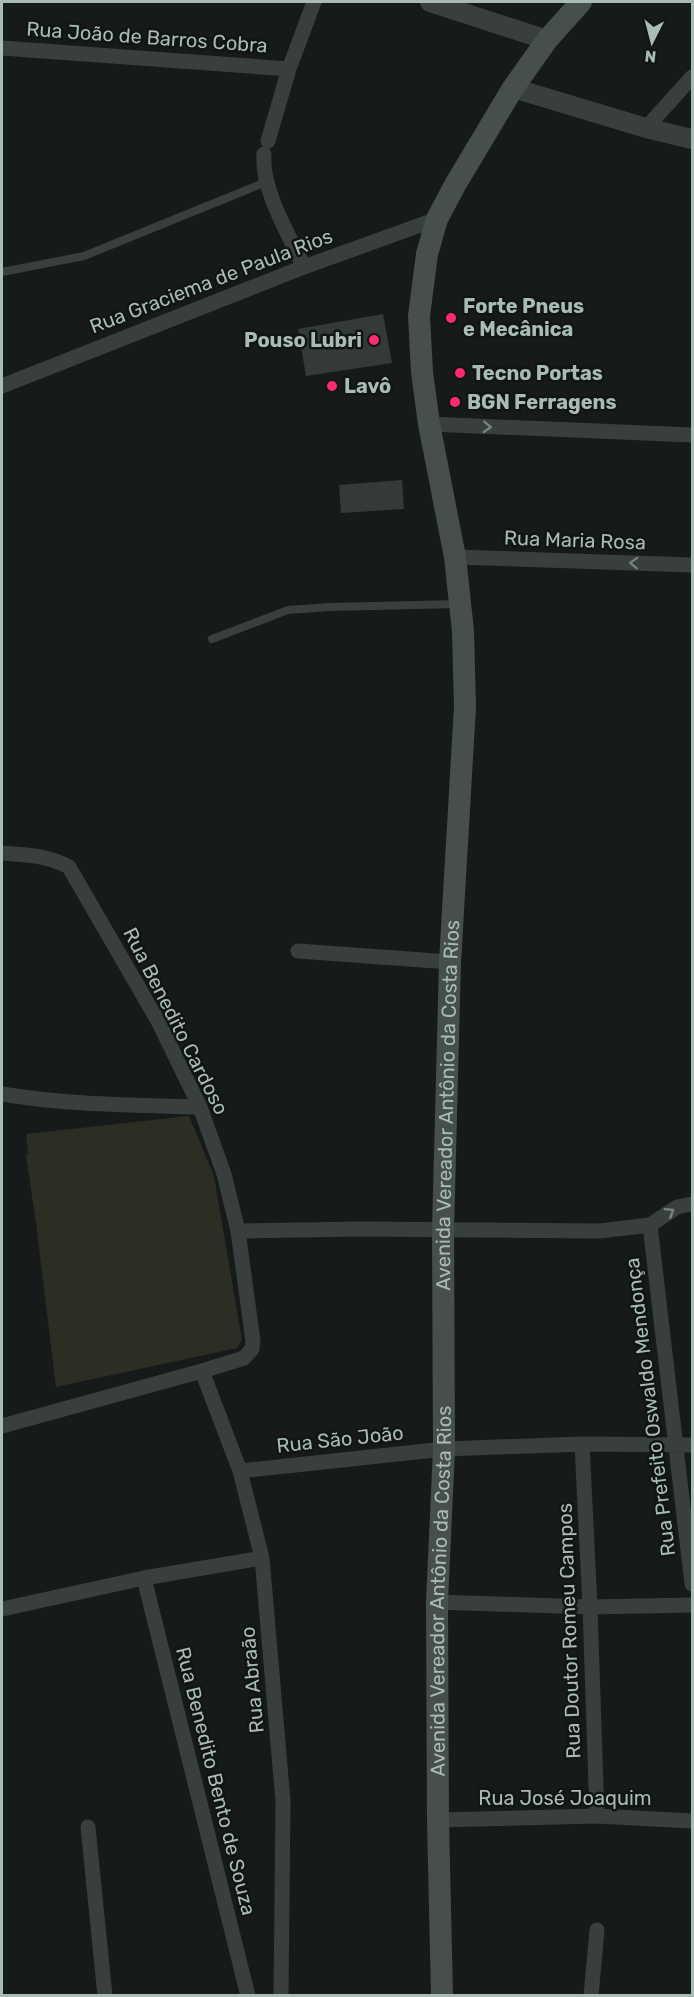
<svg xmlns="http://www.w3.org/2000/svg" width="694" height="1997" font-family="Rubik,sans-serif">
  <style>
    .green { fill: #2c2d23 }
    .building { fill: #343939 }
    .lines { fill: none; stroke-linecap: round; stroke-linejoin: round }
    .service { stroke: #383f3e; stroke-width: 8 }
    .minor { stroke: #383f3e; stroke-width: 15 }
    .tertiary { stroke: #383f3e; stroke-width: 20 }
    .secondary { stroke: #464f4d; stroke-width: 22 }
    .oneway { stroke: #76837f }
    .poi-dot { fill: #ff2a70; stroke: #121515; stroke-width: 2 }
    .labels { text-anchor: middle; stroke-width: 5; stroke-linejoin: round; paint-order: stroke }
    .street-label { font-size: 20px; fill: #a8bbb5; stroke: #121515 }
    .poi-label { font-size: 20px; font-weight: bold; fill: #a8bbb5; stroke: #121515; text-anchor: start }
  </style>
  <rect width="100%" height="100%" fill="#171a1a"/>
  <!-- green -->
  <path class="green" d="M 189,1116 L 214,1176 L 242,1340 L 237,1348 L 56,1387 L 36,1223 L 26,1155 L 28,1154 L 26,1134 Z"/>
  <!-- building -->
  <path class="building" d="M 383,314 L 392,363 L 306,376 L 298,329 Z
    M 402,480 L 404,509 L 341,513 L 339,485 Z"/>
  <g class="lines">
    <!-- service -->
    <path class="service" d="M 2,272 L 84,256 L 266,182
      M 212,639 L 288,610 L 330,607 L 459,604"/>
    <!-- minor -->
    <path class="minor" d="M 2,48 L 289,69
      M 646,128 L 692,77
      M 268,141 L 289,69 L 314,2
      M 264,154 C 261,189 289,235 304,267
      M 2,386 L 304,267 L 437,219
      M 429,424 L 692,435
      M 455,557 L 692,565
      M 2,853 C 26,855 48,855 69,867 L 158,1021 L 200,1107 L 224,1174 L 238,1231 L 253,1341 L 252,1349 L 244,1358 L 202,1371 L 2,1426
      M 298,951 L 450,962
      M 2,1094 C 67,1105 134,1105 200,1107
      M 650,1225 L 692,1584
      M 238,1231 L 360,1229 L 600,1231 L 650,1225 L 677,1207 L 692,1204
      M 202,1371 L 240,1471 L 262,1558 L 283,1801 L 281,1996
      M 582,1444 L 590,1607 L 597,1816
      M 240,1471 L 444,1449 L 582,1444 L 692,1445
      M 144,1578 L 248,1996
      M 437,1602 L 590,1607 L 692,1605
      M 2,1609 L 144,1578 L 262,1558
      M 438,1820 L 597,1816 L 692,1821
      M 88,1827 L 105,1996
      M 591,1996 L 597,1930"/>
    <!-- tertiary -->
    <path class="tertiary" d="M 430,2 L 547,40
      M 513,88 L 646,128 L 692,139"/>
    <!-- secondary -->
    <path class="secondary" id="s1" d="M 442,1996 L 438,1820 L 437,1602 L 444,1449 L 443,1230 L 450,962 L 465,707 L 463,631 L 455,557 L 429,424 L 422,372 L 419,316 L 427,254 L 437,219 L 455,185 L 513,88 L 547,40 L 581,2"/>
  </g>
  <!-- one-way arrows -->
  <defs><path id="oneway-chevron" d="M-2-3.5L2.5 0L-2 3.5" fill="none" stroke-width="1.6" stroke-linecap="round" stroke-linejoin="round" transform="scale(1.5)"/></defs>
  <g class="oneway">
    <use href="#oneway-chevron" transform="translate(487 427) rotate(3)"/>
    <use href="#oneway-chevron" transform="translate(634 563) rotate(-178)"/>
    <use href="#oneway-chevron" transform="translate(670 1212) rotate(-32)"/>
  </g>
  <!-- markers -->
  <g class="poi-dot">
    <circle cx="451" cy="318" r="6"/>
    <circle cx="374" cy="340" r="6"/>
    <circle cx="460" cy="373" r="6"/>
    <circle cx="332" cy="386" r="6"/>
    <circle cx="455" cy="402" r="6"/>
  </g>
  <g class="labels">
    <!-- street labels -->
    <g class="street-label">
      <text transform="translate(147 37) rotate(4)" y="7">Rua João de Barros Cobra</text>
      <text transform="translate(211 281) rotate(-21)" y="7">Rua Graciema de Paula Rios</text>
      <text transform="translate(575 540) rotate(2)" y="7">Rua Maria Rosa</text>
      <text transform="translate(176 1021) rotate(63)" y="7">Rua Benedito Cardoso</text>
      <text dy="7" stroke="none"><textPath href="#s1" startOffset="891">Avenida Vereador Antônio da Costa Rios</textPath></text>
      <text transform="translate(650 1407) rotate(-97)" y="7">Rua Prefeito Oswaldo Mendonça</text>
      <text transform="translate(340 1439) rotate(-6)" y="7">Rua São João</text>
      <text dy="7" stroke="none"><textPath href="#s1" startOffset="405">Avenida Vereador Antônio da Costa Rios</textPath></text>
      <text transform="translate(569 1631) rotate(-92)" y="7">Rua Doutor Romeu Campos</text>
      <text transform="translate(252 1680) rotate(-95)" y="7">Rua Abraão</text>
      <text transform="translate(216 1781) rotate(76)" y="7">Rua Benedito Bento de Souza</text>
      <text x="565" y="1805">Rua José Joaquim</text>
    </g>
    <!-- poi labels -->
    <g class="poi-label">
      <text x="463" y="313">Forte Pneus<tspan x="463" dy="23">e Mecânica</tspan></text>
      <text x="362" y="347" text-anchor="end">Pouso Lubri</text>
      <text x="472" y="380">Tecno Portas</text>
      <text x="344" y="393">Lavô</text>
      <text x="467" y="409">BGN Ferragens</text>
    </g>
  </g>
  <!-- border -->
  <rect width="694" height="1997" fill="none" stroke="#a8bbb5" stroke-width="6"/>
  <!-- north arrow -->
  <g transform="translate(652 42) rotate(186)" stroke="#121515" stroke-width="4.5" paint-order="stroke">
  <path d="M0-4.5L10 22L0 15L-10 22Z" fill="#a8bbb5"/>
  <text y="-9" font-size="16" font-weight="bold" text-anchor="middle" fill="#a8bbb5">N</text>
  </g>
</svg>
